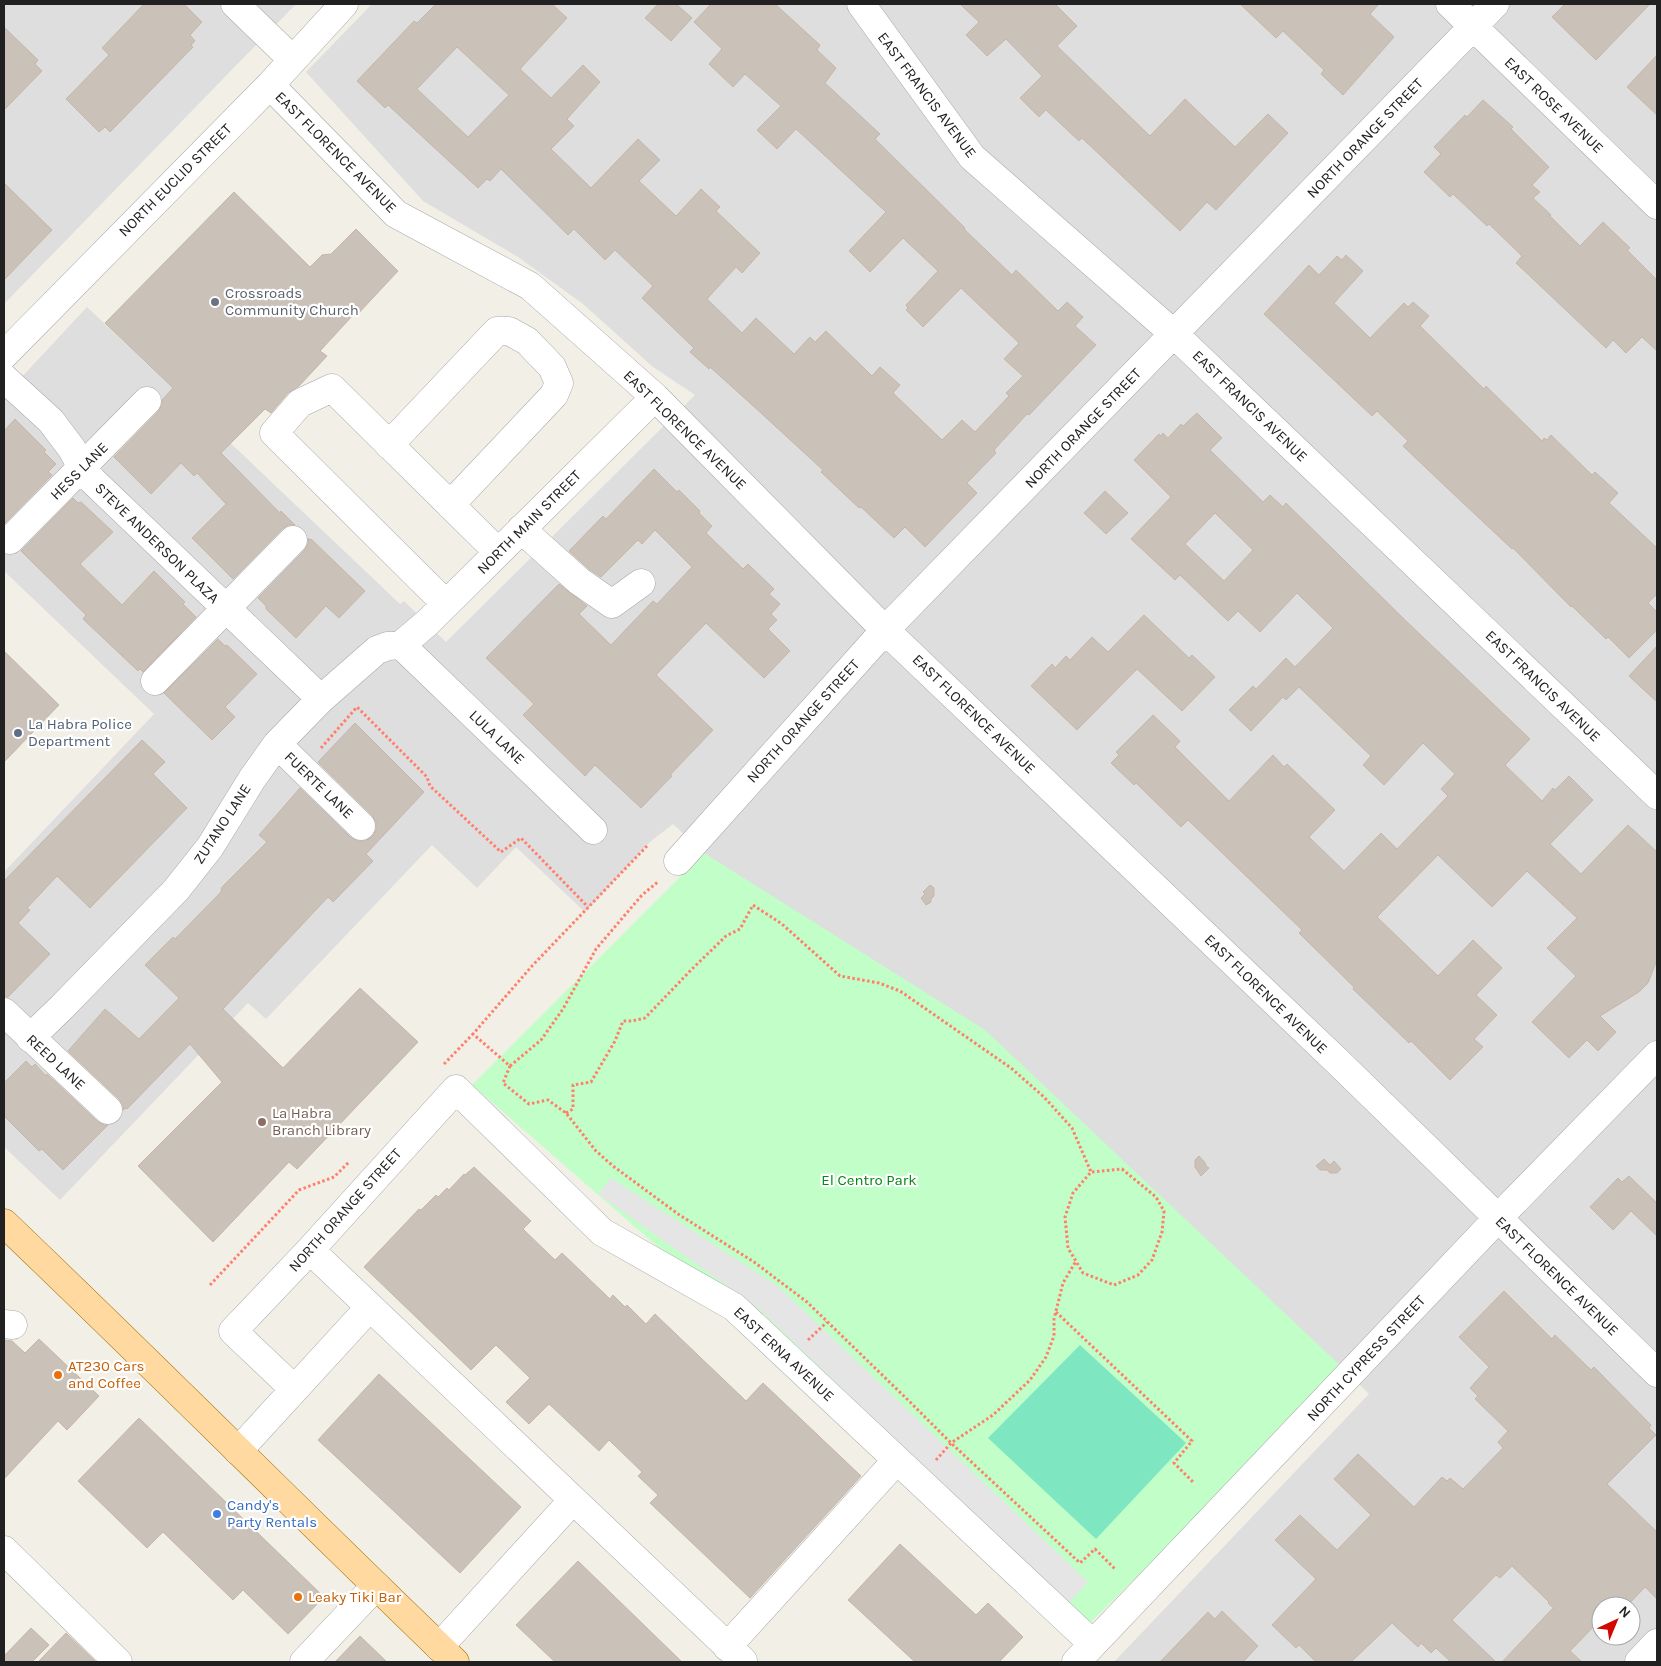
<svg xmlns="http://www.w3.org/2000/svg" width="1661" height="1666" font-family="Karla,sans-serif">
  <style>
    .residential { fill: #dfdede; fill-rule: evenodd }
    .park { fill: #c1fec8 }
    .pitch { fill: #7ee7c2 }
    .parking { fill: #e5e5e5 }
    .building { fill: #cac1b9; stroke: #c5b6a7; fill-rule: evenodd }
    .lines { fill: none; stroke-linecap: round; stroke-linejoin: round }
    .minor-casing { stroke: #a8a8a8; stroke-width: 29 }
    .major-casing { stroke: #9e6f00; stroke-width: 29 }
    .path { stroke: #ff7f6b; stroke-width: 3; stroke-dasharray: 2.5 2.5; stroke-linecap: butt }
    .minor { stroke: #fff; stroke-width: 28 }
    .major { stroke: #ffd99f; stroke-width: 28 }
    .worship-dot { fill: #6b7280; stroke: #fff; stroke-width: 2 }
    .service-dot { fill: #5c6f8a; stroke: #fff; stroke-width: 2 }
    .education-dot { fill: #8d6e63; stroke: #fff; stroke-width: 2 }
    .food-dot { fill: #e8710a; stroke: #fff; stroke-width: 2 }
    .shop-dot { fill: #3f7fe0; stroke: #fff; stroke-width: 2 }
    .labels { text-anchor: middle; stroke-width: 4.5; stroke-linejoin: round; paint-order: stroke }
    .street-label { font-size: 15px; fill: #212121; stroke: #fff }
    .worship-label { font-size: 15px; fill: #5b616d; stroke: #fff; text-anchor: start }
    .service-label { font-size: 15px; fill: #4e5e75; stroke: #fff; text-anchor: start }
    .education-label { font-size: 15px; fill: #785e54; stroke: #fff; text-anchor: start }
    .park-label { font-size: 15px; fill: #038612; stroke: #fff }
    .food-label { font-size: 15px; fill: #c56008; stroke: #fff; text-anchor: start }
    .shop-label { font-size: 15px; fill: #366cbe; stroke: #fff; text-anchor: start }
  </style>
  <rect width="100%" height="100%" fill="#f2efe7"/>
  <!-- residential -->
  <path class="residential" d="M 4,4 L 296,4 L 4,304 Z
    M 372,4 L 1657,4 L 1657,1662 L 1114,1662 L 1369,1394 L 1346,1371 L 704,853 L 673,824 L 650,842 L 585,912 L 516,847 L 477,888 L 432,845 L 266,1019 L 248,1003 L 60,1200 L 4,1147 L 4,872 L 154,714 L 4,571 L 4,396 L 87,307 L 400,604 L 404,601 L 446,642 L 695,395 L 653,367 L 583,304 L 518,257 L 423,201 L 306,72 ZM 1601,1606 L 1631,1606 L 1631,1636 L 1601,1636 Z"/>
  <!-- park -->
  <path class="park" d="M 704,853 L 985,1030 L 1346,1371 L 1090,1623 L 472,1085 Z"/>
  <!-- pitch -->
  <path class="pitch" d="M 1080,1345 L 1186,1443 L 1096,1539 L 988,1438 Z"/>
  <!-- parking -->
  <path class="parking" d="M 611,1178 L 779,1287 L 1088,1582 L 1068,1604 L 758,1308 L 598,1194 Z"/>
  <!-- building -->
  <path class="building" d="M 144,4 L 184,4 L 202,22 L 190,35 L 195,41 L 191,45 L 193,47 L 110,132 L 105,127 L 99,132 L 66,99 L 109,55 L 102,48 Z
    M 436,4 L 552,4 L 567,18 L 520,69 L 551,98 L 583,65 L 600,82 L 567,119 L 574,126 L 551,149 L 591,188 L 638,139 L 660,160 L 639,181 L 676,216 L 701,189 L 720,207 L 716,211 L 760,253 L 742,273 L 736,267 L 707,299 L 742,333 L 756,318 L 794,354 L 810,337 L 815,342 L 826,331 L 872,376 L 880,367 L 900,385 L 893,393 L 942,440 L 962,420 L 975,432 L 1009,396 L 1006,393 L 1023,376 L 1004,359 L 1019,343 L 961,288 L 923,327 L 906,310 L 908,308 L 906,305 L 938,271 L 903,238 L 870,272 L 849,251 L 886,212 L 796,129 L 777,149 L 757,130 L 781,106 L 745,74 L 733,87 L 709,64 L 722,49 L 694,22 L 711,4 L 775,4 L 820,45 L 817,50 L 836,68 L 825,83 L 880,134 L 875,139 L 965,228 L 964,229 L 1012,275 L 1016,270 L 1058,311 L 1067,302 L 1083,317 L 1075,326 L 1096,345 L 1029,415 L 1027,414 L 994,450 L 996,453 L 967,483 L 977,493 L 925,547 L 905,527 L 894,538 L 861,507 L 859,508 L 821,472 L 823,470 L 750,403 L 710,367 L 709,369 L 690,352 L 694,348 L 642,298 L 653,286 L 615,250 L 605,260 L 574,229 L 568,235 L 501,169 L 490,181 L 487,179 L 478,188 L 388,105 L 385,108 L 357,81 L 414,21 L 417,23 ZM 457,47 L 509,95 L 468,137 L 417,89 Z
    M 658,4 L 676,4 L 692,18 L 671,41 L 645,18 Z
    M 960,4 L 1055,4 L 1077,26 L 1057,46 L 1150,136 L 1185,99 L 1235,147 L 1268,114 L 1288,133 L 1216,210 L 1207,202 L 1180,231 L 1082,138 L 1079,141 L 1046,110 L 1039,117 L 1020,98 L 1042,76 L 1006,39 L 987,56 L 966,35 L 979,22 Z
    M 1240,4 L 1379,4 L 1370,14 L 1394,37 L 1343,95 L 1321,74 L 1324,70 L 1283,31 L 1276,38 Z
    M 1565,4 L 1650,4 L 1596,60 L 1552,17 Z
    M 4,27 L 38,60 L 35,64 L 42,71 L 4,110 Z
    M 1657,55 L 1657,115 L 1627,87 Z
    M 1483,100 L 1513,127 L 1511,129 L 1549,167 L 1532,185 L 1540,192 L 1533,198 L 1551,215 L 1550,216 L 1580,246 L 1603,222 L 1630,248 L 1627,250 L 1657,280 L 1657,351 L 1642,337 L 1626,353 L 1613,340 L 1606,348 L 1516,263 L 1522,256 L 1489,224 L 1487,226 L 1453,194 L 1450,197 L 1424,172 L 1441,154 L 1434,147 L 1465,115 L 1467,117 Z
    M 4,183 L 52,230 L 4,280 Z
    M 234,192 L 310,267 L 322,255 L 331,254 L 356,229 L 398,271 L 356,316 L 354,314 L 320,351 L 327,356 L 299,386 L 288,393 L 271,413 L 265,409 L 221,453 L 280,513 L 281,511 L 295,525 L 288,525 L 282,529 L 233,579 L 192,538 L 226,504 L 197,473 L 194,476 L 181,463 L 151,494 L 114,457 L 158,412 L 162,405 L 162,400 L 173,388 L 105,323 Z
    M 1346,255 L 1363,271 L 1334,303 L 1370,338 L 1404,303 L 1408,307 L 1413,302 L 1429,316 L 1420,326 L 1484,389 L 1486,386 L 1542,441 L 1544,438 L 1547,440 L 1551,435 L 1592,475 L 1595,472 L 1618,493 L 1609,503 L 1657,548 L 1657,594 L 1648,603 L 1657,612 L 1657,630 L 1629,658 L 1608,637 L 1606,639 L 1572,606 L 1571,607 L 1513,548 L 1512,549 L 1445,486 L 1403,446 L 1408,441 L 1377,411 L 1372,416 L 1264,314 L 1309,265 L 1319,275 L 1337,256 L 1342,260 Z
    M 1197,413 L 1222,438 L 1210,450 L 1263,502 L 1270,495 L 1283,507 L 1286,503 L 1405,620 L 1530,739 L 1505,765 L 1542,801 L 1553,788 L 1555,790 L 1569,776 L 1593,800 L 1550,844 L 1581,874 L 1628,825 L 1657,852 L 1657,960 L 1648,983 L 1639,992 L 1600,1016 L 1616,1032 L 1598,1051 L 1587,1040 L 1569,1058 L 1532,1022 L 1576,976 L 1547,948 L 1577,918 L 1527,871 L 1492,907 L 1438,855 L 1377,917 L 1438,976 L 1473,940 L 1502,968 L 1476,995 L 1497,1015 L 1474,1039 L 1483,1047 L 1450,1080 L 1411,1041 L 1409,1043 L 1353,989 L 1354,987 L 1299,933 L 1302,930 L 1188,820 L 1181,827 L 1136,783 L 1134,785 L 1111,763 L 1119,755 L 1116,752 L 1153,715 L 1180,741 L 1175,747 L 1229,801 L 1273,755 L 1284,767 L 1287,764 L 1335,810 L 1309,837 L 1344,871 L 1381,833 L 1397,849 L 1448,796 L 1441,789 L 1455,774 L 1423,743 L 1384,785 L 1363,765 L 1371,756 L 1299,687 L 1286,700 L 1283,697 L 1251,731 L 1229,710 L 1253,686 L 1256,689 L 1286,658 L 1295,667 L 1333,628 L 1297,593 L 1260,632 L 1238,611 L 1228,621 L 1180,575 L 1175,580 L 1131,539 L 1171,497 L 1134,460 L 1159,434 L 1161,436 L 1163,433 L 1168,438 L 1181,424 L 1183,426 ZM 1215,513 L 1253,550 L 1224,581 L 1185,544 Z
    M 15,419 L 46,450 L 44,452 L 56,464 L 48,472 L 52,475 L 4,524 L 4,431 Z
    M 654,469 L 677,492 L 679,490 L 700,511 L 699,513 L 712,526 L 706,533 L 743,569 L 748,564 L 774,589 L 769,594 L 780,604 L 771,614 L 777,620 L 768,629 L 790,651 L 764,678 L 706,623 L 656,675 L 713,730 L 670,775 L 672,776 L 641,808 L 595,765 L 585,776 L 523,715 L 534,704 L 486,658 L 559,584 L 587,606 L 579,614 L 611,645 L 653,601 L 657,604 L 692,567 L 655,530 L 642,544 L 638,540 L 601,577 L 589,569 L 569,551 L 603,516 L 606,519 Z
    M 1105,491 L 1128,513 L 1106,534 L 1084,513 Z
    M 73,498 L 78,503 L 81,502 L 113,532 L 80,564 L 122,605 L 154,571 L 185,602 L 183,604 L 196,617 L 143,672 L 140,669 L 138,671 L 83,619 L 86,615 L 21,551 Z
    M 308,538 L 310,540 L 311,539 L 365,591 L 339,618 L 326,606 L 296,638 L 266,609 L 266,606 L 258,598 L 304,551 L 308,544 Z
    M 1144,615 L 1189,658 L 1192,655 L 1215,677 L 1182,711 L 1137,669 L 1077,730 L 1031,686 L 1052,664 L 1055,668 L 1066,656 L 1070,660 L 1092,637 L 1108,652 Z
    M 218,639 L 225,646 L 227,645 L 257,674 L 225,707 L 235,717 L 212,740 L 164,693 Z
    M 1657,646 L 1657,702 L 1629,676 Z
    M 4,651 L 59,705 L 4,762 Z
    M 355,723 L 424,792 L 366,854 L 373,861 L 333,902 L 328,897 L 223,1009 L 283,1068 L 360,988 L 418,1042 L 297,1169 L 289,1162 L 213,1242 L 138,1166 L 222,1082 L 190,1044 L 127,1109 L 126,1108 L 123,1110 L 123,1105 L 119,1099 L 68,1051 L 105,1009 L 139,1039 L 179,998 L 145,965 L 173,937 L 175,939 L 221,892 L 222,887 L 267,842 L 259,835 L 300,788 L 350,837 L 357,841 L 365,841 L 372,837 L 376,830 L 376,822 L 372,815 L 318,762 Z
    M 142,740 L 165,762 L 153,774 L 187,808 L 90,908 L 57,876 L 27,908 L 30,910 L 18,923 L 50,954 L 8,997 L 4,997 L 4,881 Z
    M 930,885 L 934,888 L 934,896 L 931,899 L 931,902 L 926,905 L 921,898 L 925,894 L 923,892 Z
    M 26,1061 L 32,1067 L 35,1064 L 46,1076 L 47,1074 L 97,1121 L 104,1125 L 108,1125 L 63,1170 L 42,1149 L 39,1151 L 4,1116 L 4,1083 Z
    M 1199,1156 L 1206,1164 L 1205,1165 L 1209,1168 L 1201,1176 L 1195,1167 L 1195,1160 Z
    M 1324,1159 L 1330,1165 L 1334,1161 L 1341,1169 L 1337,1173 L 1330,1173 L 1327,1170 L 1320,1170 L 1316,1166 Z
    M 474,1167 L 531,1221 L 523,1229 L 555,1260 L 562,1253 L 610,1299 L 613,1295 L 625,1307 L 627,1305 L 646,1324 L 655,1314 L 746,1401 L 763,1383 L 861,1476 L 750,1598 L 650,1503 L 658,1495 L 638,1476 L 642,1472 L 609,1440 L 599,1451 L 549,1404 L 529,1424 L 506,1402 L 530,1378 L 496,1345 L 471,1370 L 364,1267 L 419,1209 L 421,1210 L 436,1195 L 438,1197 L 447,1188 L 449,1190 L 464,1174 L 465,1175 Z
    M 1629,1176 L 1657,1203 L 1657,1236 L 1631,1211 L 1613,1230 L 1590,1207 L 1618,1178 L 1622,1182 Z
    M 1504,1291 L 1552,1339 L 1555,1335 L 1591,1370 L 1594,1367 L 1651,1425 L 1649,1428 L 1656,1435 L 1607,1484 L 1657,1532 L 1657,1599 L 1645,1587 L 1627,1606 L 1601,1606 L 1601,1619 L 1570,1651 L 1582,1662 L 1502,1662 L 1553,1608 L 1548,1603 L 1549,1602 L 1512,1566 L 1500,1578 L 1496,1575 L 1452,1620 L 1496,1662 L 1451,1662 L 1436,1648 L 1431,1653 L 1421,1643 L 1418,1647 L 1392,1623 L 1351,1662 L 1316,1662 L 1299,1645 L 1296,1648 L 1272,1625 L 1316,1579 L 1275,1540 L 1300,1515 L 1337,1550 L 1371,1515 L 1334,1479 L 1358,1454 L 1414,1507 L 1442,1477 L 1447,1481 L 1450,1478 L 1463,1489 L 1503,1448 L 1498,1442 L 1508,1431 L 1475,1399 L 1478,1396 L 1470,1388 L 1489,1367 L 1459,1337 Z
    M 39,1339 L 99,1396 L 67,1430 L 58,1421 L 4,1479 L 4,1340 L 12,1341 L 25,1353 Z
    M 379,1374 L 521,1507 L 460,1573 L 318,1440 Z
    M 139,1418 L 324,1597 L 288,1634 L 243,1590 L 233,1600 L 163,1532 L 147,1548 L 78,1481 Z
    M 900,1544 L 976,1615 L 988,1603 L 1023,1637 L 999,1662 L 915,1662 L 848,1600 Z
    M 578,1561 L 682,1662 L 555,1662 L 516,1625 Z
    M 1222,1611 L 1258,1646 L 1243,1662 L 1160,1662 L 1208,1612 L 1215,1619 Z
    M 31,1628 L 49,1645 L 32,1662 L 4,1662 L 4,1656 Z
    M 66,1633 L 96,1662 L 38,1662 Z
    M 360,1636 L 387,1662 L 335,1662 Z"/>
  <g class="lines">
    <!-- minor casing -->
    <g class="minor-casing">
      <path id="minor" d="M 235,4 L 293,60
        M 861,4 L 972,157 L 1174,334 L 1657,795
        M 1450,4 L 1657,205
        M 270,85 L 396,214 L 530,286 L 655,397 L 885,630 L 1338,1062 L 1657,1373
        M 4,355 L 270,85 L 344,4
        M 4,378 L 51,421 L 72,449 L 82,468 L 93,481 L 321,699
        M 389,445 L 497,331 L 509,331 L 527,341 L 552,367 L 559,383 L 554,395 L 450,505
        M 521,529 L 579,581 L 612,604 L 641,583
        M 10,540 L 147,401
        M 446,604 L 274,433 L 300,403 L 332,388 L 498,552
        M 401,645 L 427,623 L 655,397
        M 401,645 L 593,830
        M 155,681 L 293,540
        M 277,744 L 361,826
        M 678,861 L 885,630 L 1495,4
        M 4,1012 L 108,1110
        M 30,1038 L 62,1007 L 176,890 L 210,847 L 252,779 L 277,744 L 321,699 L 377,650 L 388,646 L 401,645
        M 310,1250 L 743,1661
        M 4,1324 L 13,1325
        M 294,1389 L 233,1331 L 310,1250 L 456,1089 L 602,1232 L 734,1307 L 1093,1644
        M 238,1451 L 370,1307
        M 4,1550 L 118,1662
        M 439,1647 L 573,1500
        M 727,1647 L 897,1460
        M 304,1662 L 376,1586
        M 1076,1662 L 1498,1218 L 1657,1055
        M 1639,1662 L 1657,1643"/>
    </g>
    <!-- major casing -->
    <g class="major-casing">
      <path id="major" d="M 4,1223 C 156,1368 304,1517 455,1662"/>
    </g>
    <!-- path -->
    <path class="path" d="M 321,748 L 357,707 L 427,777 L 430,786 L 501,852 L 521,838 L 588,907
      M 647,846 L 532,966 L 473,1034 L 510,1066 L 503,1083 L 529,1104 L 548,1100 L 566,1113 L 596,1151 L 613,1166 L 678,1214 L 754,1262 L 807,1302 L 909,1401 L 951,1443 L 1080,1563 L 1095,1549 L 1116,1570
      M 444,1064 L 473,1034
      M 510,1066 L 541,1040 L 563,1009 L 596,949 L 642,895 L 659,881
      M 566,1113 L 573,1109 L 573,1085 L 591,1082 L 615,1041 L 623,1021 L 632,1021 L 645,1018 L 692,969 L 726,936 L 740,929 L 753,905 L 782,924 L 840,976 L 879,983 L 900,991 L 1011,1068 L 1044,1097 L 1072,1128 L 1091,1172
      M 1122,1169 L 1156,1197 L 1164,1211 L 1162,1232 L 1152,1260 L 1138,1275 L 1114,1285 L 1083,1273 L 1068,1248 L 1065,1217 L 1073,1193 L 1091,1172 Z
      M 210,1285 L 299,1190 L 334,1177 L 349,1162
      M 1056,1312 L 1192,1441 L 1174,1463 L 1194,1483
      M 808,1340 L 827,1322
      M 936,1460 L 951,1443 L 993,1415 L 1030,1380 L 1046,1357 L 1054,1336 L 1054,1319 L 1063,1283 L 1076,1261"/>
    <!-- minor -->
    <use href="#minor" class="minor"/>
    <!-- major -->
    <use href="#major" class="major"/>
  </g>
  <!-- markers -->
  <circle class="worship-dot" cx="215" cy="302" r="5"/>
  <circle class="service-dot" cx="18" cy="733" r="5"/>
  <circle class="education-dot" cx="262" cy="1122" r="5"/>
  <g class="food-dot">
    <circle cx="58" cy="1375" r="5"/>
    <circle cx="298" cy="1597" r="5"/>
  </g>
  <circle class="shop-dot" cx="217" cy="1514" r="5"/>
  <g class="labels">
    <!-- street labels -->
    <g class="street-label">
      <text transform="translate(927 95) rotate(53)" y="5">EAST FRANCIS AVENUE</text>
      <text transform="translate(1554 105) rotate(44)" y="5">EAST ROSE AVENUE</text>
      <text transform="translate(1365 138) rotate(-46)" y="5">NORTH ORANGE STREET</text>
      <text transform="translate(336 152) rotate(45)" y="5">EAST FLORENCE AVENUE</text>
      <text transform="translate(175 180) rotate(-45)" y="5">NORTH EUCLID STREET</text>
      <text transform="translate(1250 406) rotate(44)" y="5">EAST FRANCIS AVENUE</text>
      <text transform="translate(1083 428) rotate(-46)" y="5">NORTH ORANGE STREET</text>
      <text transform="translate(685 430) rotate(44)" y="5">EAST FLORENCE AVENUE</text>
      <text transform="translate(79 471) rotate(-45)" y="5">HESS LANE</text>
      <text transform="translate(529 522) rotate(-45)" y="5">NORTH MAIN STREET</text>
      <text transform="translate(157 543) rotate(44)" y="5">STEVE ANDERSON PLAZA</text>
      <text transform="translate(1543 686) rotate(44)" y="5">EAST FRANCIS AVENUE</text>
      <text transform="translate(974 714) rotate(44)" y="5">EAST FLORENCE AVENUE</text>
      <text transform="translate(803 721) rotate(-48)" y="5">NORTH ORANGE STREET</text>
      <text transform="translate(497 737) rotate(44)" y="5">LULA LANE</text>
      <text transform="translate(319 785) rotate(44)" y="5">FUERTE LANE</text>
      <text transform="translate(222 824) rotate(-57)" y="5">ZUTANO LANE</text>
      <text transform="translate(1266 994) rotate(44)" y="5">EAST FLORENCE AVENUE</text>
      <text transform="translate(56 1062) rotate(43)" y="5">REED LANE</text>
      <text transform="translate(345 1210) rotate(-48)" y="5">NORTH ORANGE STREET</text>
      <text transform="translate(1557 1276) rotate(44)" y="5">EAST FLORENCE AVENUE</text>
      <text transform="translate(784 1354) rotate(43)" y="5">EAST ERNA AVENUE</text>
      <text transform="translate(1366 1358) rotate(-47)" y="5">NORTH CYPRESS STREET</text>
    </g>
    <!-- worship labels -->
    <g class="worship-label">
      <text x="225" y="298">Crossroads<tspan x="225" dy="17">Community Church</tspan></text>
    </g>
    <!-- service labels -->
    <g class="service-label">
      <text x="28" y="729">La Habra Police<tspan x="28" dy="17">Department</tspan></text>
    </g>
    <!-- education labels -->
    <g class="education-label">
      <text x="272" y="1118">La Habra<tspan x="272" dy="17">Branch Library</tspan></text>
    </g>
    <!-- park labels -->
    <g class="park-label">
      <text x="869" y="1185">El Centro Park</text>
    </g>
    <!-- food labels -->
    <g class="food-label">
      <text x="68" y="1371">AT230 Cars<tspan x="68" dy="17">and Coffee</tspan></text>
      <text x="308" y="1602">Leaky Tiki Bar</text>
    </g>
    <!-- shop labels -->
    <g class="shop-label">
      <text x="227" y="1510">Candy's<tspan x="227" dy="17">Party Rentals</tspan></text>
    </g>
  </g>
  <!-- border -->
  <rect width="1661" height="1666" fill="none" stroke="#212121" stroke-width="10"/>
  <!-- north arrow -->
  <g transform="translate(1616 1621) rotate(44)"><circle r="24" fill="#ffffff" stroke="#a6a6a6"/>
  <path d="M0-4L9 19L0 12L-9 19Z" fill="#d20700"/>
  <text y="-8" font-size="14" font-weight="bold" text-anchor="middle" fill="#212121">N</text>
  </g>
</svg>
